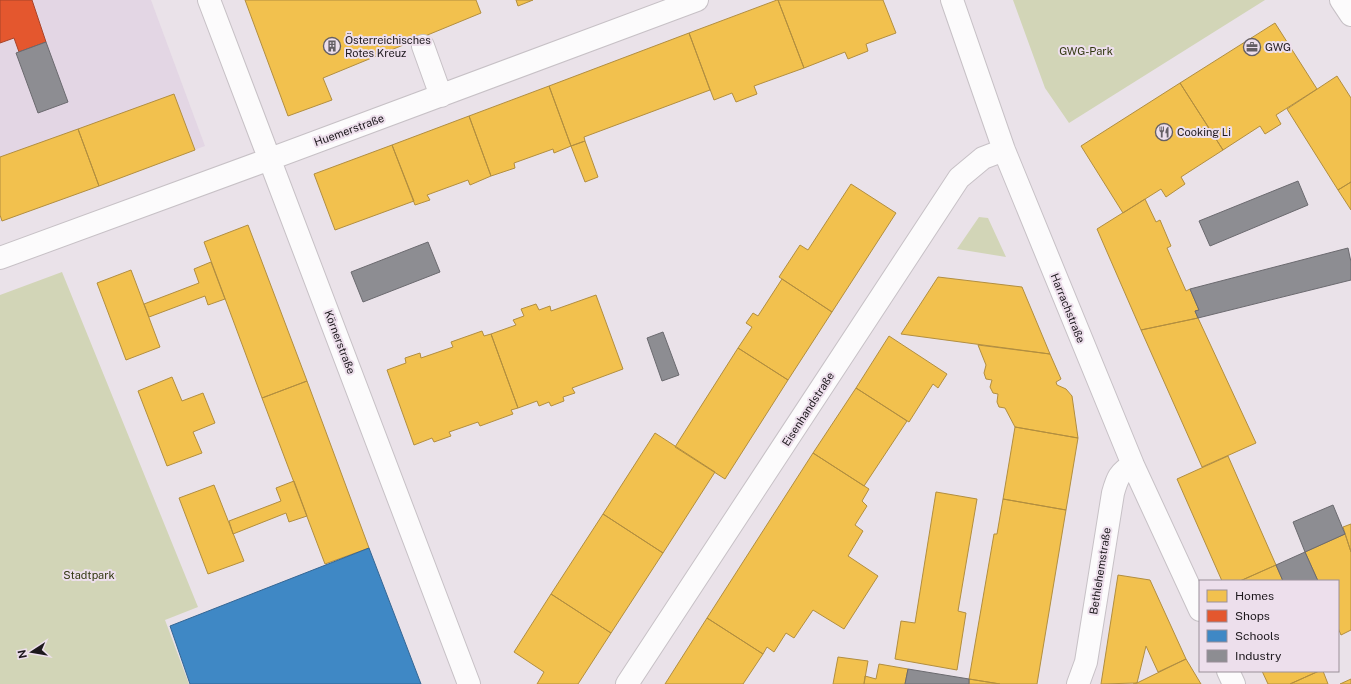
<svg xmlns="http://www.w3.org/2000/svg" width="1351" height="684" font-family="'Public Sans',sans-serif">
  <style>
    .commercial { fill: #e3d6e4 }
    .green { fill: #d2d5b7 }
    .homes { fill: #f2c14e; stroke: #b28e3f }
    .shops { fill: #e4572e; stroke: #a84429 }
    .schools { fill: #3f88c5; stroke: #356693 }
    .industry { fill: #8d8d92; stroke: #6b6a6f }
    .lines { fill: none; stroke-linecap: round; stroke-linejoin: round }
    .minor-casing { stroke: #c7c1c6; stroke-width: 24 }
    .minor { stroke: #fcfbfc; stroke-width: 22 }
    .labels { text-anchor: middle; stroke-width: 4; stroke-linejoin: round; paint-order: stroke }
    .poi-label { font-size: 11px; fill: #1d181d; stroke: #eddfec; text-anchor: start }
    .park-label { font-size: 11px; fill: #313710; stroke: #eddfec }
    .street-label { font-size: 11px; fill: #1d181d; stroke: #eddfec }
  </style>
  <rect width="100%" height="100%" fill="#eae2e9"/>
  <!-- commercial -->
  <path class="commercial" d="M 0,0 L 151,0 L 205,146 L 0,222 Z"/>
  <!-- green -->
  <path class="green" d="M 1013,0 L 1265,0 L 1069,123 L 1045,88 Z
    M 979,217 L 988,218 L 1006,257 L 957,249 Z
    M 62,272 L 198,607 L 165,620 L 189,684 L 0,684 L 0,295 Z"/>
  <!-- homes -->
  <path class="homes" d="M 245,0 L 476,0 L 481,13 L 323,78 L 332,100 L 288,116 Z
    M 516,0 L 533,0 L 518,6 Z
    M 777,0 L 778,0 L 804,68 L 754,86 L 757,94 L 736,102 L 732,93 L 714,100 L 689,33 Z
    M 778,0 L 883,0 L 896,33 L 866,44 L 868,51 L 848,59 L 845,52 L 804,68 Z
    M 1275,23 L 1317,89 L 1276,115 L 1281,124 L 1265,134 L 1260,126 L 1223,150 L 1180,83 Z
    M 689,33 L 710,90 L 584,137 L 585,141 L 571,146 L 549,86 Z
    M 1337,76 L 1351,98 L 1351,182 L 1338,190 L 1287,109 Z
    M 1180,83 L 1223,150 L 1181,177 L 1185,184 L 1166,197 L 1161,189 L 1123,213 L 1081,146 Z
    M 549,86 L 571,146 L 554,153 L 553,149 L 514,163 L 515,168 L 491,176 L 469,116 Z
    M 174,94 L 195,150 L 99,186 L 78,129 Z
    M 469,116 L 491,176 L 470,185 L 468,180 L 427,195 L 430,200 L 415,205 L 392,145 Z
    M 78,129 L 99,186 L 2,221 L 0,215 L 0,157 Z
    M 585,141 L 598,177 L 585,182 L 571,146 Z
    M 392,145 L 414,201 L 335,230 L 314,174 Z
    M 1351,182 L 1351,210 L 1338,190 Z
    M 851,184 L 896,213 L 832,312 L 779,277 L 800,245 L 808,250 Z
    M 1145,199 L 1156,222 L 1160,220 L 1171,246 L 1167,248 L 1186,291 L 1190,289 L 1199,310 L 1195,311 L 1198,318 L 1141,330 L 1097,229 Z
    M 248,225 L 307,381 L 262,398 L 204,242 Z
    M 211,262 L 225,299 L 208,305 L 205,296 L 149,317 L 144,304 L 199,283 L 194,269 Z
    M 131,270 L 160,347 L 126,360 L 97,283 Z
    M 938,277 L 1022,287 L 1050,354 L 901,334 Z
    M 782,279 L 832,312 L 788,380 L 738,348 L 752,327 L 746,323 L 753,313 L 758,316 Z
    M 596,295 L 623,369 L 572,388 L 575,393 L 563,397 L 564,401 L 551,406 L 549,402 L 539,406 L 537,401 L 518,408 L 491,334 L 516,325 L 513,320 L 524,316 L 521,309 L 536,304 L 539,310 L 550,306 L 551,311 Z
    M 1198,318 L 1256,443 L 1202,467 L 1141,330 Z
    M 482,331 L 484,336 L 491,334 L 518,408 L 511,410 L 513,414 L 480,426 L 478,422 L 449,432 L 451,436 L 434,442 L 432,438 L 414,445 L 387,370 L 406,363 L 405,358 L 420,353 L 421,358 L 453,347 L 451,342 Z
    M 889,336 L 947,374 L 938,388 L 933,384 L 909,422 L 856,388 Z
    M 978,345 L 1050,354 L 1061,379 L 1056,382 L 1057,385 L 1066,389 L 1072,396 L 1078,438 L 1015,427 L 1005,408 L 999,407 L 997,402 L 998,394 L 993,393 L 990,387 L 992,380 L 986,379 L 984,373 L 986,365 Z
    M 738,348 L 788,380 L 725,479 L 675,447 Z
    M 172,377 L 182,401 L 203,393 L 215,423 L 193,432 L 202,453 L 167,466 L 138,391 Z
    M 307,381 L 369,548 L 325,564 L 262,398 Z
    M 856,388 L 907,421 L 864,486 L 813,453 Z
    M 1015,427 L 1078,438 L 1066,510 L 1003,499 Z
    M 655,433 L 715,472 L 663,553 L 603,514 Z
    M 813,453 L 869,489 L 862,501 L 867,506 L 855,525 L 863,531 L 848,556 L 878,576 L 844,629 L 813,610 L 794,638 L 786,633 L 774,652 L 767,647 L 763,654 L 707,618 Z
    M 1228,456 L 1276,565 L 1240,581 L 1222,581 L 1177,479 Z
    M 294,481 L 307,516 L 289,522 L 286,513 L 233,534 L 229,521 L 281,501 L 276,488 Z
    M 214,485 L 244,561 L 208,574 L 179,498 Z
    M 936,492 L 977,499 L 958,611 L 966,613 L 957,670 L 895,659 L 901,621 L 915,623 Z
    M 1003,499 L 1066,510 L 1037,684 L 1000,684 L 969,679 L 994,534 L 997,534 Z
    M 603,514 L 663,553 L 611,633 L 551,594 Z
    M 1351,524 L 1351,552 L 1343,527 Z
    M 1345,534 L 1351,552 L 1351,630 L 1341,635 L 1338,628 L 1338,581 L 1318,581 L 1305,552 Z
    M 1276,565 L 1283,581 L 1240,581 Z
    M 1118,575 L 1150,580 L 1186,659 L 1158,672 L 1146,646 L 1137,683 L 1101,684 Z
    M 551,594 L 611,633 L 578,684 L 537,684 L 544,672 L 514,652 Z
    M 707,618 L 763,654 L 743,684 L 665,684 Z
    M 838,657 L 868,661 L 864,684 L 833,684 Z
    M 1186,659 L 1201,684 L 1133,684 L 1137,683 Z
    M 879,664 L 908,669 L 905,684 L 864,684 L 865,676 L 876,679 Z
    M 1262,671 L 1319,671 L 1290,684 L 1268,684 Z
    M 1319,671 L 1323,671 L 1328,684 L 1290,684 Z
    M 969,679 L 1000,684 L 969,684 Z
    M 1351,679 L 1351,684 L 1340,684 Z"/>
  <!-- shops -->
  <path class="shops" d="M 0,0 L 32,0 L 46,42 L 19,52 L 14,38 L 0,43 Z"/>
  <!-- schools -->
  <path class="schools" d="M 369,548 L 421,684 L 190,684 L 170,626 Z"/>
  <!-- industry -->
  <path class="industry" d="M 46,42 L 68,102 L 38,113 L 16,53 Z
    M 1298,181 L 1308,205 L 1210,246 L 1199,221 Z
    M 428,242 L 440,272 L 363,302 L 351,272 Z
    M 1348,248 L 1351,262 L 1351,280 L 1198,318 L 1195,311 L 1199,310 L 1190,289 Z
    M 663,332 L 679,375 L 662,381 L 647,338 Z
    M 1333,505 L 1345,534 L 1305,552 L 1293,522 Z
    M 1305,552 L 1318,581 L 1283,581 L 1276,565 Z
    M 908,669 L 969,679 L 969,684 L 905,684 Z"/>
  <g class="lines">
    <!-- minor casing -->
    <g class="minor-casing">
      <path id="minor" d="M 209,0 L 469,684
        M 952,0 L 1004,150 L 1133,465 L 1200,610
        M 1341,0 L 1351,15
        M 423,46 L 441,96
        M 0,258 L 270,159 L 697,0
        M 1228,671 L 1234,684
        M 627,684 L 959,178 L 983,158 L 1004,150
        M 1078,684 L 1086,662 L 1113,493 C 1117,479 1119,472 1133,465"/>
    </g>
    <!-- minor -->
    <use href="#minor" class="minor"/>
  </g>
  <!-- icons -->
  <defs>
    <g id="building-ring" transform="scale(0.9)"><circle r="9.5" fill="#eddfec" stroke="#655f64" stroke-width="1.5"/><path d="M-4-6H4V6H1V3H-1V6H-4ZM-2.5-4.3h1.7v1.8h-1.7ZM.8-4.3h1.7v1.8H.8ZM-2.5-1h1.7V.8h-1.7ZM.8-1h1.7V.8H.8Z" fill="#655f64"/></g>
    <g id="office-ring" transform="scale(0.9)"><circle r="9.5" fill="#eddfec" stroke="#655f64" stroke-width="1.5"/><path d="M-6-3h4V-5.5h4V-3h4V5H-6ZM-1-4.5V-3h2v-1.5ZM-6 0V1H6V0Z" fill="#655f64"/></g>
    <g id="restaurant-ring" transform="scale(0.9)"><circle r="9.5" fill="#eddfec" stroke="#655f64" stroke-width="1.5"/><path d="M-5-6h1v4h1v-4h1v4h1v-4h1v5L-1.5 .5V6h-2V.5L-5-1ZM5-6V6H3V1.5H1.5Q1.5-4 5-6Z" fill="#655f64"/></g>
  </defs>
  <g fill-rule="evenodd">
    <use href="#building-ring" x="332" y="46"/>
    <use href="#office-ring" x="1252" y="47"/>
    <use href="#restaurant-ring" x="1164" y="132"/>
  </g>
  <g class="labels">
    <!-- poi labels -->
    <g class="poi-label">
      <text x="345" y="44">Österreichisches<tspan x="345" dy="13">Rotes Kreuz</tspan></text>
      <text x="1265" y="51">GWG</text>
      <text x="1177" y="136">Cooking Li</text>
    </g>
    <!-- park labels -->
    <g class="park-label">
      <text x="1086" y="55">GWG-Park</text>
      <text x="89" y="579">Stadtpark</text>
    </g>
    <!-- street labels -->
    <g class="street-label">
      <text transform="translate(349 130) rotate(-20)" y="4">Huemerstraße</text>
      <text transform="translate(1068 308) rotate(68)" y="4">Harrachstraße</text>
      <text transform="translate(340 342) rotate(69)" y="4">Körnerstraße</text>
      <text transform="translate(808 409) rotate(-57)" y="4">Eisenhandstraße</text>
      <text transform="translate(1100 571) rotate(-81)" y="4">Bethlehemstraße</text>
    </g>
  </g>
  <!-- legend -->
  <rect x="1199" y="580" width="140" height="92" fill="#eddfec" stroke="#9a8f99"/>
  <rect x="1207" y="590" width="20" height="12" fill="#f2c14e" stroke="#9a8f99"/>
  <text x="1235" y="600" font-size="12" fill="#1d181d">Homes</text>
  <rect x="1207" y="610" width="20" height="12" fill="#e4572e" stroke="#9a8f99"/>
  <text x="1235" y="620" font-size="12" fill="#1d181d">Shops</text>
  <rect x="1207" y="630" width="20" height="12" fill="#3f88c5" stroke="#9a8f99"/>
  <text x="1235" y="640" font-size="12" fill="#1d181d">Schools</text>
  <rect x="1207" y="650" width="20" height="12" fill="#8d8d92" stroke="#9a8f99"/>
  <text x="1235" y="660" font-size="12" fill="#1d181d">Industry</text>
  <!-- north arrow -->
  <g transform="translate(32 652) rotate(258)" stroke="#eddfec" stroke-width="3" paint-order="stroke">
  <path d="M0-3L7 15L0 10L-7 15Z" fill="#1d181d"/>
  <text y="-6" font-size="11" font-weight="bold" text-anchor="middle" fill="#1d181d">N</text>
  </g>
</svg>
